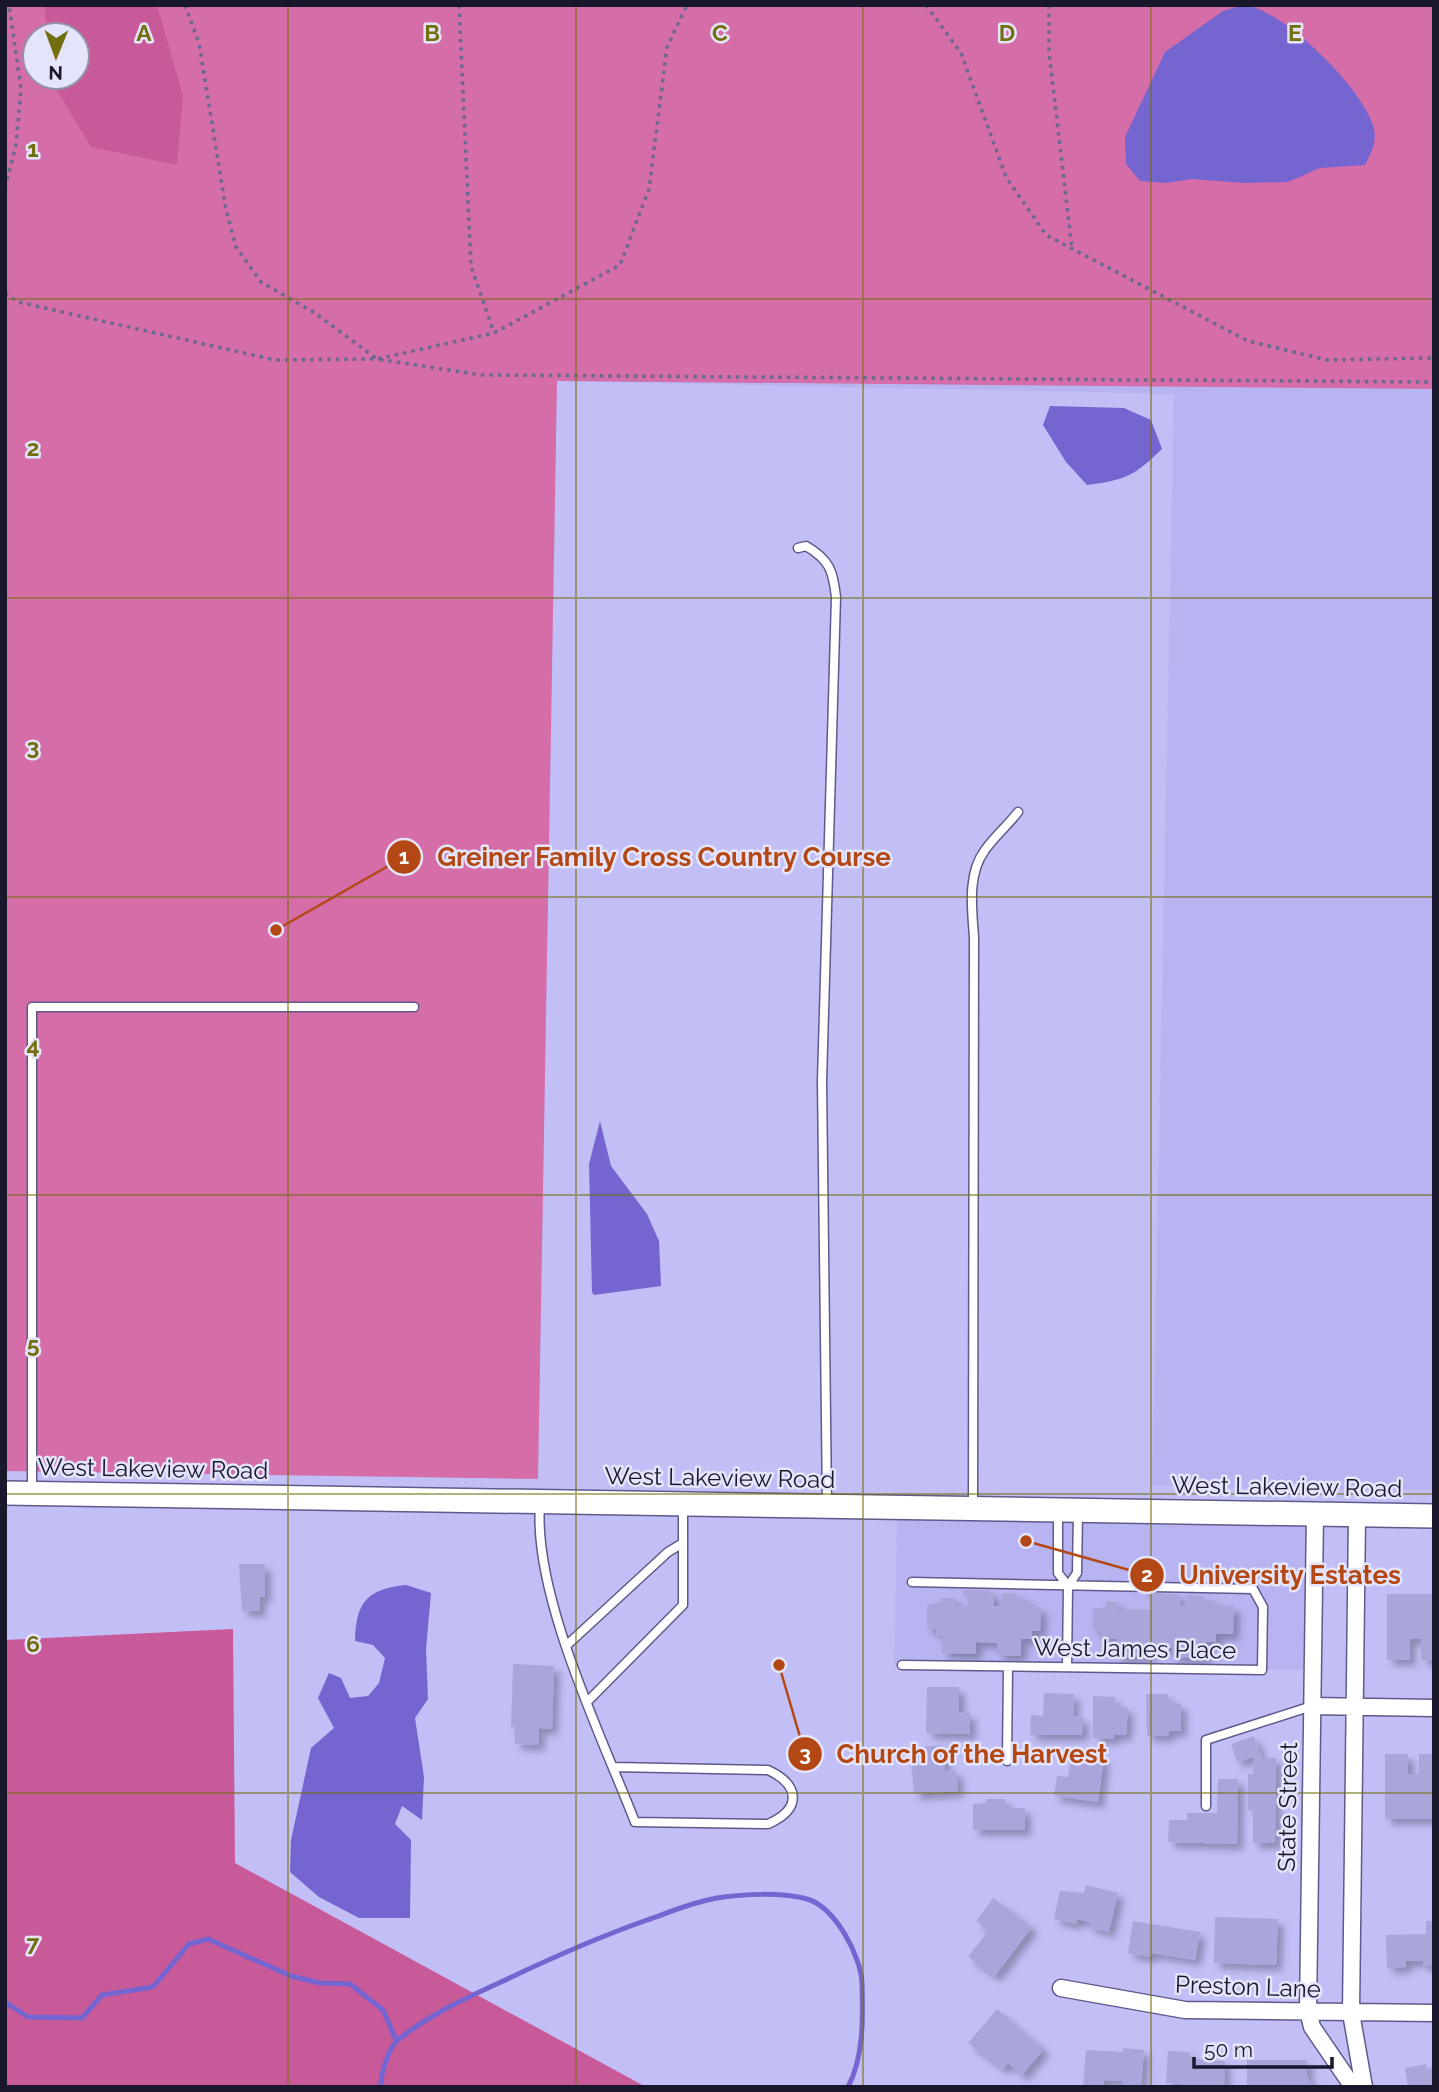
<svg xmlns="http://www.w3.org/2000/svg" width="1439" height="2092" font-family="Raleway,sans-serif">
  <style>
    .built { fill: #b8b4f2; fill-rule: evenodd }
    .green { fill: #d56da8; fill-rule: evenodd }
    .forest { fill: #c95a9a }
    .water { fill: #7465d0 }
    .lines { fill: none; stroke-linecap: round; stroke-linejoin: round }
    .stream { stroke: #7465d0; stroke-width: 5 }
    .building { fill: #a9a6dc; filter: url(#shadow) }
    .service-casing { stroke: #5e5a8b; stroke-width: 11 }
    .minor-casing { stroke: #5e5a8b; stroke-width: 19 }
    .secondary-casing { stroke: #5e5a8b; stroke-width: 26 }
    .path { stroke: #6b698f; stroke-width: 3.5; stroke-dasharray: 3.5 5; stroke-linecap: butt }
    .service { stroke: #fff; stroke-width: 8 }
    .minor { stroke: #fff; stroke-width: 16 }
    .secondary { stroke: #fff; stroke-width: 23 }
    .grid { fill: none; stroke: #736f0f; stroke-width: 2; stroke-opacity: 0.55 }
    .labels { text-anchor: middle; stroke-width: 5; stroke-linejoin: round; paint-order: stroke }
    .street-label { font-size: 24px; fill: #19172b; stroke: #e4e4fb }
    .grid-label { font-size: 23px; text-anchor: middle; font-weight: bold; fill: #736f0f; stroke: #e4e4fb; stroke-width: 5; stroke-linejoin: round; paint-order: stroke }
    .leader { fill: none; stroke: #b44814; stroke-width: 2.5 }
    .callout-dot { fill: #b44814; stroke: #e4e4fb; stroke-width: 2.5 }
    .mark-label { font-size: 21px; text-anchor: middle; font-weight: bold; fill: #fff }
    .callout-label { font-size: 26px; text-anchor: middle; font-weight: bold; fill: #b44814; stroke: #e4e4fb; stroke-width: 5; stroke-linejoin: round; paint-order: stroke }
  </style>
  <defs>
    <filter id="shadow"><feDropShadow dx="6" dy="6" stdDeviation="3.5" flood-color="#0004"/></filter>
  </defs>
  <rect width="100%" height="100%" fill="#c2bff7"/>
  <!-- built -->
  <path class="built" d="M 5,5 L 1434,5 L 1434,1490 L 1152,1486 L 1174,394 L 557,381 L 538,1479 L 5,1471 ZM 35,35 L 77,35 L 77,77 L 35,77 Z
    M 897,1510 L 1315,1517 L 1313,1670 L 894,1665 Z"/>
  <!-- green -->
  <path class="green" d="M 5,5 L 1434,5 L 1434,389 L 557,381 L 538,1479 L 5,1471 ZM 35,35 L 77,35 L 77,77 L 35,77 Z"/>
  <!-- forest -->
  <path class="forest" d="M 44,5 L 157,5 L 183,96 L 177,165 L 91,147 L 53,84 L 53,77 L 77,77 L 77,35 L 48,35 Z
    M 233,1629 L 235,1863 L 646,2087 L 5,2087 L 5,1640 Z"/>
  <!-- water -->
  <path class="water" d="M 1244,5 C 1283,9 1366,91 1374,129 C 1377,143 1371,153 1365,165 L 1320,168 L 1288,182 L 1244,183 L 1192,179 L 1166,183 L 1140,181 L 1126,164 L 1125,137 L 1165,52 L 1223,11 Z
    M 1050,406 L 1124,408 L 1151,420 L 1162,449 C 1134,476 1126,480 1087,485 L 1066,462 L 1043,425 Z
    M 600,1121 L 611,1166 L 647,1214 L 659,1241 L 661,1286 L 594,1295 L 592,1292 L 589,1164 Z
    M 406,1585 L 431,1593 L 426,1649 L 428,1699 L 415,1718 L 424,1777 L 422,1820 L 402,1806 L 395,1824 L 411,1840 L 410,1918 L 359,1918 L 319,1897 L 290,1872 L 291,1840 L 311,1748 L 334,1728 L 318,1698 L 329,1673 L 341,1678 L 350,1698 L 368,1696 L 379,1683 L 385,1658 L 373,1645 L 355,1641 C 356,1602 367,1589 406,1585 Z"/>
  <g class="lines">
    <!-- stream -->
    <path class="stream" d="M 5,2002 L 28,2017 L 82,2018 L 102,1995 L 153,1987 L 189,1944 L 208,1939 L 291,1976 L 320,1983 L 350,1984 L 383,2010 L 396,2040
      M 381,2087 C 380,2075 389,2046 399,2039 C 429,2015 466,1998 501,1982 C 549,1959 596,1938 647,1920 C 670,1912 693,1902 717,1898 C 744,1894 781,1892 807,1899 C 835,1907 861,1956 862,1983 C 863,2017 864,2057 848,2087"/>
  </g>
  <!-- building -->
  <path class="building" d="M 239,1564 L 265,1564 L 265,1597 L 260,1597 L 260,1611 L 242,1611 Z
    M 963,1590 L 989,1590 L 989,1594 L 994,1594 L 994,1606 L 1002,1606 L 1002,1593 L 1017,1594 L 1017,1599 L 1029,1600 L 1028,1606 L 1041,1607 L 1040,1631 L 1032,1631 L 1032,1639 L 1021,1639 L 1021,1656 L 997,1655 L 997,1643 L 976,1642 L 976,1654 L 942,1653 L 942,1636 L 936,1636 L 936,1629 L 927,1629 L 927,1605 L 940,1602 L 940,1598 L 955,1598 L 955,1606 L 968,1606 L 968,1596 L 963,1596 Z
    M 1146,1592 L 1180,1595 L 1180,1605 L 1186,1605 L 1187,1595 L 1204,1596 L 1204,1600 L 1217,1601 L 1217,1606 L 1234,1606 L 1233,1634 L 1216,1634 L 1216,1642 L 1206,1642 L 1206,1658 L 1172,1657 L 1172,1648 L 1149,1648 L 1148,1657 L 1116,1656 L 1117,1639 L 1101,1638 L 1101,1631 L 1093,1630 L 1093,1609 L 1106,1607 L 1106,1601 L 1118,1602 L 1118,1609 L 1152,1610 L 1152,1598 L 1146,1597 Z
    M 1387,1594 L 1434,1594 L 1434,1660 L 1421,1660 L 1421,1639 L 1410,1639 L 1410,1660 L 1387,1660 Z
    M 513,1664 L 554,1666 L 552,1729 L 539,1728 L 539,1745 L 515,1744 L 515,1727 L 511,1727 Z
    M 927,1687 L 959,1687 L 959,1712 L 970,1713 L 970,1734 L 926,1733 Z
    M 1044,1693 L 1074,1694 L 1073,1716 L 1083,1717 L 1082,1735 L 1030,1735 L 1031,1715 L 1043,1716 Z
    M 1146,1694 L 1168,1694 L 1168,1701 L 1181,1704 L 1181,1731 L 1169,1731 L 1168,1736 L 1147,1736 Z
    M 1093,1696 L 1115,1697 L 1114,1704 L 1128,1708 L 1126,1735 L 1114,1734 L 1114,1739 L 1093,1738 Z
    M 1254,1736 L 1262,1758 L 1276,1758 L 1275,1843 L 1253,1843 L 1253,1810 L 1248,1810 L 1248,1774 L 1253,1774 L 1254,1757 L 1237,1762 L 1231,1744 Z
    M 943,1745 L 945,1771 L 956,1770 L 958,1791 L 914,1794 L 910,1748 Z
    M 1072,1752 L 1104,1757 L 1098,1802 L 1054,1796 L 1057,1776 L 1068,1777 Z
    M 1385,1754 L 1408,1754 L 1408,1774 L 1419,1774 L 1419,1754 L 1434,1754 L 1434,1819 L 1385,1819 Z
    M 1218,1779 L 1238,1779 L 1237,1844 L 1168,1842 L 1169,1820 L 1187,1820 L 1187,1813 L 1217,1813 Z
    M 986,1799 L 1005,1799 L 1006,1808 L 1025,1808 L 1025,1830 L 973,1830 L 973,1804 L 986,1803 Z
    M 1086,1885 L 1118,1893 L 1109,1932 L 1089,1927 L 1090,1922 L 1077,1919 L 1076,1924 L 1054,1919 L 1060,1891 L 1084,1893 Z
    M 993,1898 L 1032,1927 L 995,1976 L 968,1957 L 988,1931 L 976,1921 Z
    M 1215,1917 L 1278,1919 L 1276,1965 L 1214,1963 Z
    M 1133,1921 L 1200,1932 L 1195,1960 L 1152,1953 L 1151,1957 L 1128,1953 Z
    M 1426,1921 L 1434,1921 L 1434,1965 L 1423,1966 L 1423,1961 L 1406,1961 L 1406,1967 L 1387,1968 L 1386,1935 L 1426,1934 Z
    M 997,2009 L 1044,2049 L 1022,2075 L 1008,2063 L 1003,2069 L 968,2043 Z
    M 1123,2048 L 1144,2050 L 1141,2087 L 1122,2087 L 1122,2081 L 1104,2080 L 1104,2087 L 1083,2087 L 1086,2050 L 1123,2052 Z
    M 1168,2051 L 1189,2052 L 1189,2058 L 1225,2061 L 1224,2087 L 1166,2083 Z
    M 1247,2060 L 1307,2060 L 1307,2076 L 1313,2087 L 1247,2087 Z
    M 1426,2064 L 1427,2069 L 1434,2068 L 1434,2087 L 1408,2087 L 1405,2068 Z"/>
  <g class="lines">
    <!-- service casing -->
    <g class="service-casing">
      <path id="service" d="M 798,548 L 806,546 C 830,560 833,571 836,597 L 822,1081 L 827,1504
        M 32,1491 L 32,1007 L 414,1007
        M 540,1505 C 533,1595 601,1735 635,1822 L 768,1824 C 802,1809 800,1785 768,1770 L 614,1767
        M 973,1506 L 974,937 C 972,909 967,874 985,850 C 995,836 1008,825 1018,812
        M 1058,1512 L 1058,1573 L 1068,1586
        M 567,1645 L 668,1552 L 683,1543
        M 902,1665 L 1262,1670 L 1263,1607 L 1253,1589 L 912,1582
        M 1067,1667 L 1068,1586 L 1077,1573 L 1078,1513
        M 588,1701 L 683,1605 L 683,1506
        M 1007,1761 L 1008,1667
        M 1206,1806 L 1206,1740 L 1312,1706"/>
    </g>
    <!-- minor casing -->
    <g class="minor-casing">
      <path id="minor" d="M 1315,1514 L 1308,2011 L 1312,2027 L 1353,2087
        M 1357,1515 L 1351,2013 L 1364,2087
        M 1312,1706 L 1434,1708
        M 1061,1988 L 1185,2010 L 1434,2013"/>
    </g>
    <!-- secondary casing -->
    <g class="secondary-casing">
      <path id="secondary" d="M 5,1493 L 1434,1516"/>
    </g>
    <!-- path -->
    <path class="path" d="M 185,5 L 199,43 L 226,210 L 236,247 L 261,282 L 315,313 L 377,359 L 482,375 L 1434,382
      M 459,5 L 471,266 L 494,333
      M 926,5 L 961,53 L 1006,177 L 1046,235 L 1248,341 L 1327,360 L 1434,358
      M 1049,5 L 1049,52 L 1072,249
      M 5,188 L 16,144 L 21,89 L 9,5
      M 5,293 L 18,302 L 275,360 L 377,359 L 494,333 L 620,265 L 649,189 L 667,47 L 687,5"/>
    <!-- service -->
    <use href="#service" class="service"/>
    <!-- minor -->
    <use href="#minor" class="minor"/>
    <!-- secondary -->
    <use href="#secondary" class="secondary"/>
  </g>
  <!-- grid -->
  <path class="grid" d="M 288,5 L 288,2087M 576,5 L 576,2087M 863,5 L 863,2087M 1151,5 L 1151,2087M 5,299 L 1434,299M 5,598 L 1434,598M 5,897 L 1434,897M 5,1195 L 1434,1195M 5,1494 L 1434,1494M 5,1793 L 1434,1793"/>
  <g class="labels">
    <!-- street labels -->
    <g class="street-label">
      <text transform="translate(153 1469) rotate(1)" y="8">West Lakeview Road</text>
      <text transform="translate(720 1478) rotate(1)" y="8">West Lakeview Road</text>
      <text transform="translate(1287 1487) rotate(1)" y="8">West Lakeview Road</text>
      <text transform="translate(1135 1649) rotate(1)" y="8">West James Place</text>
      <text transform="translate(1288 1807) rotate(-89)" y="8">State Street</text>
      <text transform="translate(1248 1987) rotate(2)" y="8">Preston Lane</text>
    </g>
  </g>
  <g class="grid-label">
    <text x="144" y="41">A</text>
    <text x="432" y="41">B</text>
    <text x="720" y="41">C</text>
    <text x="1007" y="41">D</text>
    <text x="1295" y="41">E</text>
    <text x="33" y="157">1</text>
    <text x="33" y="456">2</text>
    <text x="33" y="755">3</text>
    <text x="33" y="1054">4</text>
    <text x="33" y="1353">5</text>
    <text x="33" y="1652">6</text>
    <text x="33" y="1951">7</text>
  </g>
  <!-- callouts -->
  <path class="leader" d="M276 930L404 857M1026 1541L1147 1575M779 1665L805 1754"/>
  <g class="callout-dot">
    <circle cx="276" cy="930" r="7"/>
    <circle cx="1026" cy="1541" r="7"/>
    <circle cx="779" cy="1665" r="7"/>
    <circle cx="404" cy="857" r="18"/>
    <circle cx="1147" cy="1575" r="18"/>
    <circle cx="805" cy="1754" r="18"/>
  </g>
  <g class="mark-label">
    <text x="404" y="864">1</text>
    <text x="1147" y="1582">2</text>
    <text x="805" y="1761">3</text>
  </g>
  <g class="callout-label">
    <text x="664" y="866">Greiner Family Cross Country Course</text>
    <text x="1290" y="1584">University Estates</text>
    <text x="972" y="1763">Church of the Harvest</text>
  </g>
  <!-- border -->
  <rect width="1439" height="2092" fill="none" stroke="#19172b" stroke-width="14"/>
  <!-- north arrow -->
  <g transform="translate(56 56) rotate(181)"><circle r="33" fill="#e4e4fb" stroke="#9392a8" stroke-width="2"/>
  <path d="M0-5L12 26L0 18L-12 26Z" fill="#736f0f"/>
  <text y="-10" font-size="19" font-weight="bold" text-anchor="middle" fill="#19172b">N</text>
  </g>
  <!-- scale -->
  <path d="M1194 2057v10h138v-10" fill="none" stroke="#19172b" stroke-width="3.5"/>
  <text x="1204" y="2057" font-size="21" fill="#19172b" stroke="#e4e4fb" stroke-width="5" paint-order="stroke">50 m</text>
</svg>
